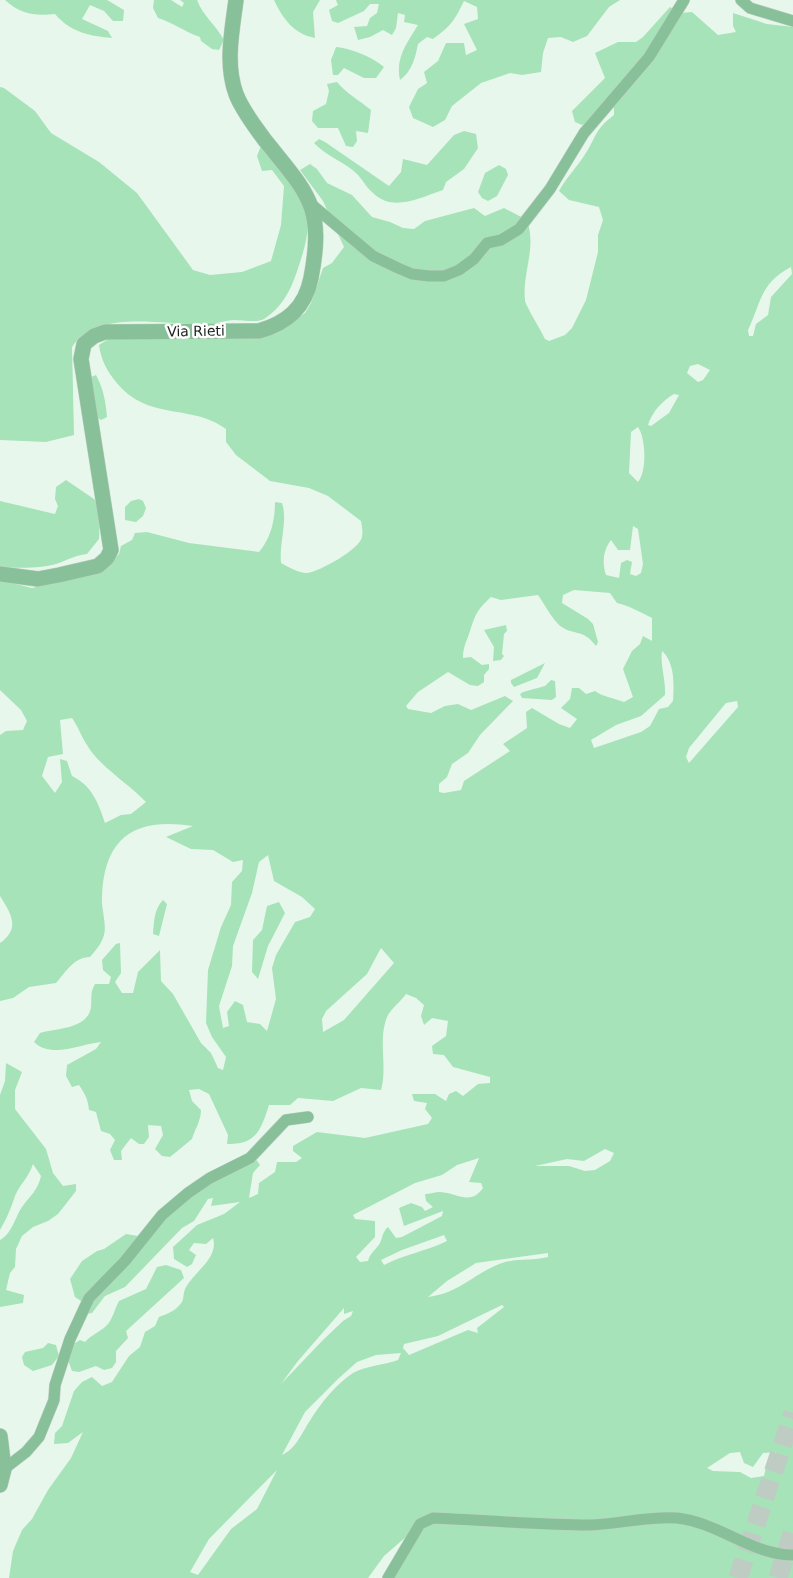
<svg xmlns="http://www.w3.org/2000/svg" width="793" height="1578" font-family="'DejaVu Sans',sans-serif">
  <style>
    .green { fill: #a6e3b8; fill-rule: evenodd }
    .lines { fill: none; stroke-linecap: round; stroke-linejoin: round }
    .trunk-tunnel { stroke: #bfccc3; stroke-width: 19; stroke-dasharray: 19 9; stroke-linecap: butt }
    .minor-casing { stroke: #c3d1c7; stroke-width: 12 }
    .tertiary-casing { stroke: #c3d1c7; stroke-width: 16 }
    .minor { stroke: #88c199; stroke-width: 11 }
    .tertiary { stroke: #88c199; stroke-width: 15 }
    .labels { text-anchor: middle; stroke-width: 5; stroke-linejoin: round; paint-order: stroke }
    .street-label { font-size: 14px; fill: #1c221e; stroke: #fff }
  </style>
  <rect width="100%" height="100%" fill="#e8f7ec"/>
  <!-- green -->
  <path class="green" d="M 5,0 L 107,0 L 124,10 L 123,21 L 113,21 L 104,11 L 90,5 L 82,19 L 108,31 L 112,38 C 89,36 70,32 55,14 C 34,16 20,14 5,0 Z
    M 154,0 L 171,0 L 182,7 L 184,3 L 180,0 L 197,0 C 203,16 216,25 224,40 L 219,50 L 212,49 L 201,41 L 200,37 C 185,32 174,23 158,18 L 153,8 Z
    M 274,0 L 320,0 L 313,12 L 315,38 C 294,34 283,19 274,0 Z
    M 336,0 L 620,0 L 609,7 L 587,36 L 573,42 L 561,37 L 548,38 L 543,53 L 541,72 L 522,75 L 510,73 L 481,83 L 452,106 L 445,120 L 433,127 L 413,118 L 409,107 L 418,89 L 427,83 L 424,72 L 438,61 L 446,43 L 464,43 L 466,55 L 477,50 L 464,24 L 478,19 L 477,7 L 464,1 C 454,21 452,25 433,39 L 427,37 L 418,44 C 415,59 412,71 400,80 C 395,58 407,43 418,25 L 404,22 L 405,15 L 398,13 L 396,28 L 392,35 L 383,30 L 370,37 L 358,40 L 354,27 L 367,26 L 370,18 L 377,13 L 379,4 L 370,4 L 364,11 L 338,23 L 332,21 L 329,10 L 338,5 Z
    M 670,7 L 681,13 L 692,12 L 718,35 L 736,32 L 733,26 L 733,13 L 767,24 L 793,27 L 793,1578 L 394,1578 L 407,1536 L 384,1556 L 368,1578 L 9,1578 L 13,1551 L 22,1530 L 32,1519 L 48,1490 L 71,1458 L 83,1432 L 68,1443 L 54,1444 L 55,1433 L 62,1426 L 74,1391 L 82,1382 L 92,1377 L 102,1386 L 112,1382 L 129,1356 L 140,1347 L 145,1332 L 155,1326 L 159,1317 C 167,1314 176,1311 182,1302 C 184,1298 183,1292 186,1287 C 195,1271 219,1258 213,1238 L 206,1244 L 194,1243 L 189,1250 L 196,1255 L 192,1264 L 187,1267 L 174,1259 L 173,1247 L 197,1225 L 224,1214 L 240,1202 L 211,1206 L 213,1198 L 208,1199 L 194,1221 L 182,1228 L 125,1287 L 105,1296 L 92,1313 L 87,1314 L 84,1303 L 75,1297 L 70,1279 L 82,1261 L 97,1251 L 104,1249 L 126,1234 L 138,1236 L 182,1197 L 195,1181 L 200,1179 L 255,1158 L 260,1165 L 253,1173 L 249,1198 L 258,1194 L 259,1183 L 275,1172 L 277,1162 L 296,1162 L 302,1158 L 293,1151 L 293,1146 L 317,1132 L 365,1138 L 428,1124 L 432,1118 L 425,1109 L 427,1103 L 414,1101 L 412,1094 L 435,1094 L 446,1101 L 449,1094 L 456,1091 L 463,1096 L 478,1084 L 490,1083 L 490,1077 L 453,1067 L 444,1055 L 433,1054 L 432,1046 L 446,1036 L 448,1021 L 432,1018 L 424,1025 L 421,1016 L 424,1005 L 416,998 L 406,994 C 401,1001 392,1008 388,1015 C 377,1038 388,1066 381,1090 L 361,1088 L 333,1101 L 298,1098 L 290,1105 L 269,1105 C 261,1130 256,1145 227,1144 L 228,1135 L 209,1094 L 199,1089 L 189,1090 L 192,1101 L 201,1110 C 201,1121 195,1129 192,1139 L 170,1157 L 162,1156 L 155,1149 L 163,1135 L 161,1126 L 148,1125 L 149,1137 L 144,1144 L 139,1144 L 131,1138 L 121,1151 L 122,1160 L 114,1160 L 110,1150 L 115,1140 L 110,1134 L 101,1131 L 96,1112 L 89,1110 C 88,1099 85,1094 79,1085 L 72,1087 L 66,1076 L 67,1065 L 96,1049 L 101,1042 C 81,1044 51,1059 34,1042 L 40,1033 C 57,1028 88,1029 91,1007 C 92,997 90,992 95,984 L 109,984 L 111,977 L 103,970 L 102,960 L 116,944 L 120,943 L 121,973 L 115,982 L 122,993 L 133,993 L 138,972 L 160,950 L 161,981 L 173,994 L 201,1043 L 211,1053 L 218,1068 L 223,1070 L 226,1057 L 212,1037 L 206,1023 L 208,970 L 221,927 L 231,905 L 232,882 L 242,871 L 243,860 L 233,862 L 213,850 L 191,849 L 166,837 L 193,826 C 136,817 104,836 102,897 C 101,908 107,924 104,935 C 102,943 96,950 90,957 C 74,957 66,972 56,983 L 29,987 L 13,998 L 0,1001 L 0,943 C 21,928 11,914 0,896 L 0,735 L 6,731 L 23,730 L 27,721 L 21,710 L 0,690 L 0,580 L 32,588 L 70,579 L 107,566 L 119,554 L 121,546 L 132,540 L 135,533 L 147,532 L 189,543 L 259,552 C 271,538 275,520 275,502 L 282,503 C 288,521 279,543 281,563 C 288,567 299,573 307,573 C 319,572 360,549 362,537 C 363,532 362,526 361,521 L 328,496 L 309,488 L 270,481 L 236,455 L 226,442 L 226,429 C 191,403 148,422 116,382 C 107,371 101,360 99,345 L 107,340 L 137,337 L 274,333 L 305,313 L 311,303 L 323,268 L 332,263 L 344,247 L 323,201 L 300,170 L 310,164 L 317,169 L 327,183 L 352,195 L 372,217 L 390,222 L 403,228 L 414,229 L 425,221 L 474,208 L 485,216 L 504,208 L 527,220 C 537,249 522,272 525,301 C 526,306 542,332 545,339 L 549,341 L 565,335 L 572,328 L 586,300 L 598,252 L 598,235 L 603,220 L 599,207 L 569,200 L 559,191 C 566,178 576,168 584,156 C 597,137 593,131 614,115 L 614,106 L 582,125 L 575,122 L 572,111 L 605,78 L 595,53 L 618,42 L 636,42 L 643,37 ZM 791,267 L 792,274 L 771,297 L 768,315 L 756,324 L 753,336 L 749,336 L 748,330 C 761,303 760,283 791,267 ZM 698,364 L 710,370 L 703,380 L 698,382 L 687,373 L 690,366 ZM 674,394 L 679,395 L 669,413 L 651,426 L 648,425 C 652,412 662,401 674,394 ZM 638,427 C 646,438 647,472 638,482 L 629,473 L 631,432 ZM 633,526 L 638,529 L 643,564 L 641,573 L 636,576 L 630,574 L 632,562 L 627,560 L 621,563 L 619,578 L 606,575 C 602,564 603,550 611,540 L 618,550 L 630,550 ZM 574,590 L 610,593 L 617,603 C 630,606 640,612 652,618 L 652,641 L 643,636 L 640,644 L 632,651 L 623,669 L 633,697 L 624,702 C 614,698 603,697 595,691 L 586,694 L 579,688 L 572,688 L 570,699 L 561,708 L 577,719 L 570,728 L 559,724 L 532,708 L 526,712 L 527,728 L 503,744 L 510,751 L 464,781 L 461,790 L 444,793 L 439,792 L 439,784 L 447,777 L 452,764 L 468,753 L 480,735 L 513,701 L 505,696 L 471,710 L 458,704 L 445,706 L 431,713 L 408,709 L 406,706 L 418,692 L 448,672 L 470,685 L 478,686 L 484,682 L 484,675 L 489,669 L 489,664 L 482,665 L 471,657 L 463,658 C 463,646 467,641 470,631 C 476,613 477,610 491,597 L 501,600 L 538,595 C 545,605 551,617 559,625 C 572,636 583,628 596,646 L 598,642 L 593,624 L 588,619 L 562,603 L 563,595 ZM 662,651 C 675,662 674,685 673,701 L 668,707 L 659,709 L 650,726 L 641,732 L 594,748 L 591,740 L 616,725 L 641,716 L 665,695 C 666,680 660,665 662,651 ZM 737,701 L 738,707 L 689,763 L 686,757 L 689,748 L 726,703 ZM 72,718 C 79,728 81,736 87,745 C 99,766 129,784 146,802 L 131,814 L 121,815 L 105,823 C 98,802 92,786 72,776 L 67,761 L 60,759 L 62,782 L 55,793 L 42,776 L 48,757 L 63,754 L 60,720 ZM 268,855 L 274,881 L 302,897 L 315,909 L 310,917 L 295,922 L 276,955 L 272,968 L 276,999 L 267,1031 L 260,1024 L 247,1022 L 243,1005 L 235,1001 L 227,1012 L 229,1026 L 223,1028 L 219,1006 L 232,966 L 233,946 L 252,893 L 259,862 ZM 381,948 L 394,963 L 344,1020 L 323,1032 L 322,1019 L 326,1011 L 367,974 ZM 605,1149 L 614,1153 L 610,1161 L 595,1170 L 585,1171 L 569,1166 L 535,1166 L 567,1159 L 584,1161 ZM 479,1158 L 469,1182 L 481,1183 L 483,1188 C 470,1206 458,1193 440,1192 C 435,1192 430,1194 425,1194 L 426,1201 L 433,1207 L 425,1211 L 422,1207 L 411,1203 L 399,1208 L 404,1226 L 443,1211 L 442,1216 L 402,1237 L 396,1238 L 388,1227 C 381,1233 383,1240 378,1246 C 373,1252 370,1254 368,1261 L 360,1262 L 356,1257 L 375,1237 L 375,1221 L 355,1219 L 353,1215 L 415,1183 L 442,1175 L 457,1165 ZM 444,1235 L 447,1241 C 427,1251 405,1254 384,1265 L 381,1260 L 402,1250 ZM 548,1253 L 548,1257 C 533,1261 517,1258 502,1263 C 474,1273 460,1293 428,1297 L 447,1281 L 476,1263 ZM 502,1305 L 504,1307 L 477,1328 L 478,1333 L 468,1330 L 409,1355 L 403,1348 L 404,1344 L 438,1336 ZM 344,1308 L 344,1314 L 353,1311 L 351,1316 L 343,1321 L 322,1341 L 281,1384 L 298,1361 ZM 401,1353 L 398,1360 C 384,1365 365,1366 353,1373 C 337,1383 321,1403 311,1419 C 302,1432 297,1448 282,1455 L 305,1412 L 339,1378 L 357,1362 L 376,1355 ZM 740,1452 L 744,1463 L 753,1467 L 763,1453 L 776,1452 L 766,1467 L 764,1476 L 751,1478 L 740,1472 L 713,1471 L 707,1468 L 730,1453 ZM 277,1470 L 257,1509 L 231,1529 L 198,1575 L 190,1572 L 209,1539 Z
    M 336,47 C 351,48 372,57 384,67 L 376,78 L 364,78 L 344,68 L 338,75 L 333,75 L 331,60 Z
    M 337,82 C 347,94 359,100 371,110 L 368,133 L 356,131 L 357,141 L 353,147 L 346,146 L 338,128 L 318,128 L 312,121 L 313,111 L 326,104 L 329,91 L 327,84 Z
    M 0,87 L 4,88 L 35,111 L 51,133 L 99,162 L 137,193 L 193,270 L 210,275 L 242,272 L 271,261 L 281,225 L 284,186 L 272,170 L 262,171 L 257,156 L 261,146 C 296,186 320,202 301,259 C 294,282 286,305 264,319 C 257,323 243,320 234,320 C 226,320 217,324 208,324 C 167,327 99,307 72,347 L 74,435 L 46,442 L 0,440 Z
    M 464,131 L 476,134 L 478,148 L 464,169 L 446,182 L 443,190 C 419,198 392,213 372,192 C 366,187 363,180 357,174 C 345,162 327,157 314,143 L 319,139 L 325,142 L 389,186 L 401,172 L 403,159 L 427,165 L 454,135 Z
    M 499,165 L 506,169 L 508,175 L 497,196 L 488,201 L 482,198 L 478,192 L 485,173 Z
    M 96,375 C 103,387 106,403 107,417 L 101,420 L 94,416 L 91,377 Z
    M 66,480 L 94,499 L 100,509 L 99,539 L 87,554 C 73,556 68,560 56,564 C 45,568 12,569 0,566 L 0,501 L 55,514 L 58,506 L 55,499 L 56,487 Z
    M 139,499 L 143,501 L 146,508 L 143,516 L 136,522 L 125,520 L 125,507 L 131,501 Z
    M 506,625 L 507,631 L 504,634 L 502,654 L 504,656 L 501,660 L 493,661 L 494,647 L 484,630 Z
    M 545,663 L 537,678 L 514,687 L 511,683 L 511,680 Z
    M 551,680 L 555,681 L 556,697 L 552,700 L 522,698 L 520,694 L 523,692 L 545,686 Z
    M 163,900 L 167,904 L 159,936 L 153,934 C 154,922 154,909 163,900 Z
    M 279,902 L 285,913 L 268,946 L 258,979 L 252,972 L 253,940 L 262,930 L 267,906 Z
    M 6,1063 L 22,1072 L 15,1090 L 15,1109 L 46,1149 L 53,1173 L 63,1186 L 76,1184 L 76,1191 L 58,1214 L 48,1221 L 33,1227 L 22,1236 L 16,1249 L 15,1267 L 10,1273 L 6,1290 L 24,1295 L 23,1303 L 0,1307 L 0,1240 C 12,1234 15,1217 22,1207 C 30,1196 38,1190 41,1176 L 33,1164 C 29,1177 20,1184 15,1196 C 11,1208 7,1218 0,1230 L 0,1095 L 5,1081 Z
    M 166,1265 L 181,1270 L 184,1278 L 126,1331 L 128,1338 L 116,1351 L 116,1362 L 112,1368 L 104,1370 L 96,1366 L 79,1372 L 72,1371 L 68,1360 L 75,1343 L 80,1340 L 85,1342 C 92,1334 101,1332 108,1324 C 113,1318 115,1308 119,1301 L 146,1289 L 157,1267 Z
    M 48,1343 L 56,1345 L 59,1356 L 52,1365 L 33,1371 L 24,1365 L 22,1357 L 25,1352 L 43,1348 Z"/>
  <g class="lines">
    <!-- trunk-tunnel -->
    <path class="trunk-tunnel" d="M 738,1578 L 793,1413
      M 778,1578 L 793,1531"/>
    <!-- minor casing -->
    <g class="minor-casing">
      <path id="minor" d="M 741,0 L 750,8 L 793,21
        M 311,204 L 373,256 L 398,268 L 412,274 L 429,276 L 444,276 L 459,270 L 474,259 L 487,243 L 501,240 L 519,229 L 550,189 L 584,133 L 649,57 L 684,0
        M 4,1469 L 26,1452 L 39,1437 L 54,1400 L 55,1385 L 70,1339 L 89,1298 L 125,1261 L 162,1215 L 188,1193 L 210,1178 L 250,1158 L 286,1120 L 308,1117
        M 388,1578 L 420,1524 L 433,1518 C 485,1520 537,1525 590,1525 C 619,1524 648,1516 677,1518 C 718,1522 752,1555 793,1555"/>
    </g>
    <!-- tertiary casing -->
    <g class="tertiary-casing">
      <path id="tertiary" d="M 0,574 L 38,579 L 59,575 L 98,566 L 107,558 L 111,550 L 81,359 L 84,344 L 94,336 L 105,332 L 259,331 C 287,323 305,308 311,278 C 325,205 307,193 264,139 C 254,125 242,110 236,94 C 225,64 232,31 236,0
        M 0,1436 L 4,1469 L 0,1485"/>
    </g>
    <!-- minor -->
    <use href="#minor" class="minor"/>
    <!-- tertiary -->
    <use href="#tertiary" class="tertiary"/>
  </g>
  <g class="labels">
    <!-- street labels -->
    <g class="street-label">
      <text transform="translate(196 331) rotate(-1)" y="5">Via Rieti</text>
    </g>
  </g>
</svg>
